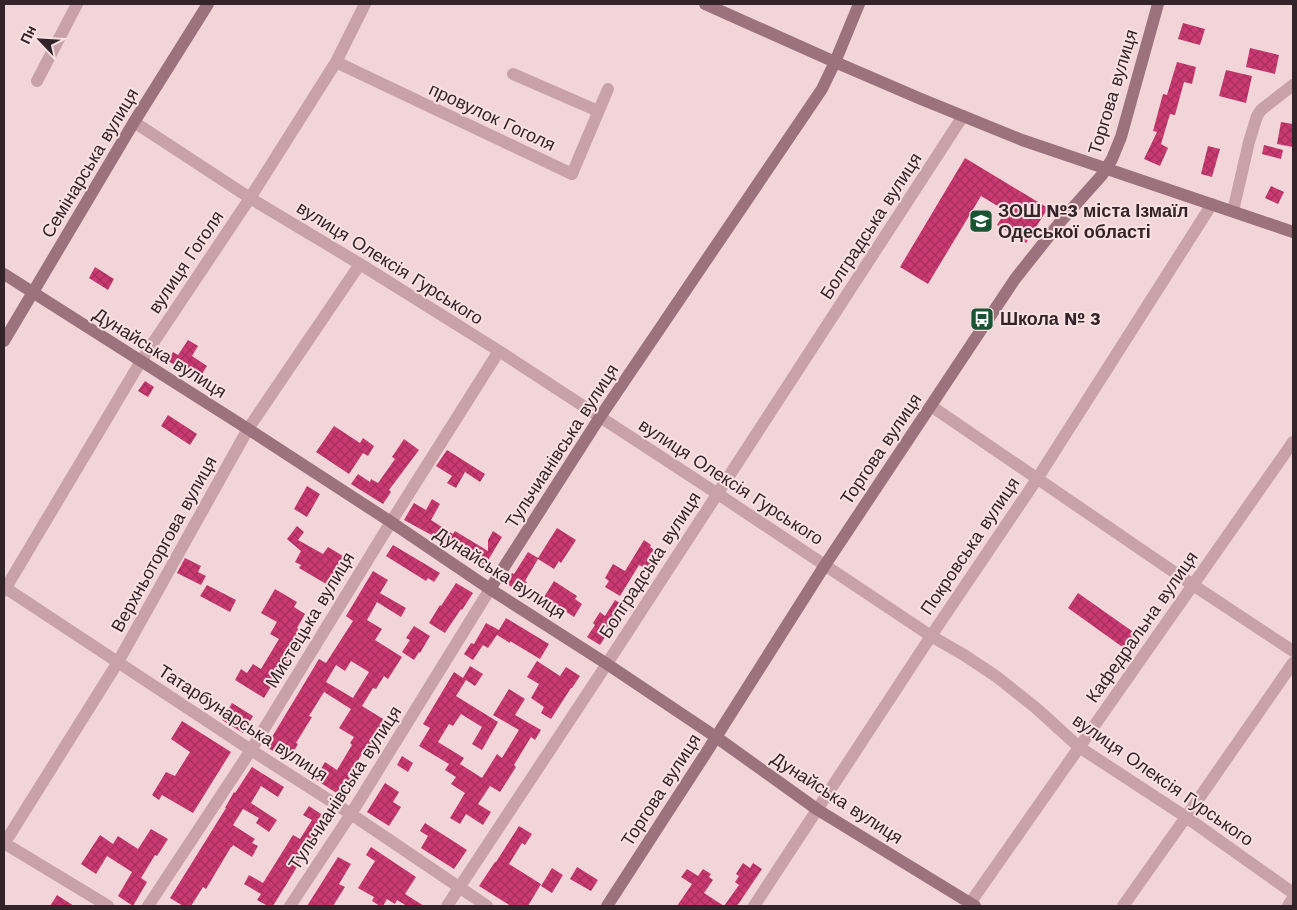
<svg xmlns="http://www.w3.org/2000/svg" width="1297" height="910" font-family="'Work Sans',sans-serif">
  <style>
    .building { fill: url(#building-cross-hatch); fill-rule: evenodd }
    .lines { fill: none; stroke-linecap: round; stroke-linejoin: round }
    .street { stroke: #c9a1a8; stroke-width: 12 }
    .secondary { stroke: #9c727e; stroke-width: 12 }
    .labels { text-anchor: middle; stroke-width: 4; stroke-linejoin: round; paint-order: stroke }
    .street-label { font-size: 18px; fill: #332429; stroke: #f9e1e3 }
    .poi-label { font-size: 18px; font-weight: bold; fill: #332429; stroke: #f9e1e3; text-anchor: start }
  </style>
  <defs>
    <pattern id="building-cross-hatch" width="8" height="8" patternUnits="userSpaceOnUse" patternTransform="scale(1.25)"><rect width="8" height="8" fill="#cb3972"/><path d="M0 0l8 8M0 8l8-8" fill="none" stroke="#a5305e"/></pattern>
  </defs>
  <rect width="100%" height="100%" fill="#f1d5d8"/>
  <!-- building -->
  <path class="building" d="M 1183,23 L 1205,29 L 1200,45 L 1178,39 Z
    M 1250,48 L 1279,55 L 1275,74 L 1246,67 Z
    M 1177,62 L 1196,67 L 1192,84 L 1184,82 L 1175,115 L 1170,114 L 1161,144 L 1168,148 L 1160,166 L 1144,159 L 1157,132 L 1153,131 L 1163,94 L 1167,95 Z
    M 1226,70 L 1252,76 L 1246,103 L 1219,96 Z
    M 1281,122 L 1293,124 L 1293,147 L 1277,144 Z
    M 1264,145 L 1283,150 L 1281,159 L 1262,154 Z
    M 1208,146 L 1220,149 L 1212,177 L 1201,174 Z
    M 965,158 L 1048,208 L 1026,243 L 997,225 L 1006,211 L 981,196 L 928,284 L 900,267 Z
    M 1271,186 L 1284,192 L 1278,204 L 1265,198 Z
    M 95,267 L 114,279 L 108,290 L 89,278 Z
    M 188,340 L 198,346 L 192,356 L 207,366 L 199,379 L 168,361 L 173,352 L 178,355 Z
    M 145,381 L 154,387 L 148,397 L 138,391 Z
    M 168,415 L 197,434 L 190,445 L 161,426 Z
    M 334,426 L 360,443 L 363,438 L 374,446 L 368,456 L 363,453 L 349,474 L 316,452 Z
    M 404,439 L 419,450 L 389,490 L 391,492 L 383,504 L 351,484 L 358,474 L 370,482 L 371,479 L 378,483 L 395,459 L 392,457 Z
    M 447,450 L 485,474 L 480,482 L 465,472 L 456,488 L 447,483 L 452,476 L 436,466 Z
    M 307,486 L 320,494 L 307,517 L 294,509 Z
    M 432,499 L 440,504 L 431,520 L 453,534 L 455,531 L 488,551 L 488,540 L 493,531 L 502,537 L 484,567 L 437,537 L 437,538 L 404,520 L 414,503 L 426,510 Z
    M 297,526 L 304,532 L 298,540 L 323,554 L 328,547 L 348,559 L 339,575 L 335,573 L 328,585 L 299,568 L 301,565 L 295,562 L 301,551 L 287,539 Z
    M 557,528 L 576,540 L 561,563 L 559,561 L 554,569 L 538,559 L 525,581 L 527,582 L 520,593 L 506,583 L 512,573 L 514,574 L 528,552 L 538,558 Z
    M 644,540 L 651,545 L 650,547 L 659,553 L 649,570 L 639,565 L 620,596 L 605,587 L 609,581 L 605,578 L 613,564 L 625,571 Z
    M 393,545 L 440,573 L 434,582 L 428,578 L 426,581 L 386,556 Z
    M 185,558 L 201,566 L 198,572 L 206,576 L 201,585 L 177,573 Z
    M 373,571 L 388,580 L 380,593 L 406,608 L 401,617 L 377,602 L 367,620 L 382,629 L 375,640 L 402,657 L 388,679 L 384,676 L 376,689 L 373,688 L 362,706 L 388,722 L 368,755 L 363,752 L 348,777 L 352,779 L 341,796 L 315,779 L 325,762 L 337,770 L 352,745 L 350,743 L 354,737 L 339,728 L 351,709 L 324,692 L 309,716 L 312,717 L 296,743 L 298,744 L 289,760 L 266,747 L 319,659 L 326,663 L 353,621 L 346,616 ZM 351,661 L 369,672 L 353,698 L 326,682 L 336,665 L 345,671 Z
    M 554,581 L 577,596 L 575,599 L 582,604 L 574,617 L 559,607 L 556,612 L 541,602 Z
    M 456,583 L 473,593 L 462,610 L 461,609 L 445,633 L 429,623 L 440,605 L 441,606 Z
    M 207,585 L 236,600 L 230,612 L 200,596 Z
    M 275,589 L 297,602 L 294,607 L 305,614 L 297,628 L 305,632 L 281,674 L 279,673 L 264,698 L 235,680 L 241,669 L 247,673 L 253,664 L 261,669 L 279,639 L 270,634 L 277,622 L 261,613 Z
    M 1078,593 L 1139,636 L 1128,651 L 1068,608 Z
    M 615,600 L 625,606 L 600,645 L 587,637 L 595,625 L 593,623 L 600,612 L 605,616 Z
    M 506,618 L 549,644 L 540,659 L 510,641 L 510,643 L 497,635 L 488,648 L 483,645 L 473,660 L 464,654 L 471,643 L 474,644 L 486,623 L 499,630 Z
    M 414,626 L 430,636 L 420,653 L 419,652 L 414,660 L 402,652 L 410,640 L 406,638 Z
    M 537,661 L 560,676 L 566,667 L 580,676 L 572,688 L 571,688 L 551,719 L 541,713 L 544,707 L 531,698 L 539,684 L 527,677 Z
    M 470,666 L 483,674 L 475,686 L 466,680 L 456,696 L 498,722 L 482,750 L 472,744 L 482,727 L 461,714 L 453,726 L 449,724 L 438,742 L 464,758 L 460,764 L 482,778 L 497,754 L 502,758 L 519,730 L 493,715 L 509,689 L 525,699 L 515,715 L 541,730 L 535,740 L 531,737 L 514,765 L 516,767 L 500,792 L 490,786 L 478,804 L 491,812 L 483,825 L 466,814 L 460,824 L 450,818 L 465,793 L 451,784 L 456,777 L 445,770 L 449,764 L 419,746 L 430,728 L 423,724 L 454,672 L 463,678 Z
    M 232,703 L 253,716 L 243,733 L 222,720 Z
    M 182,721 L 231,752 L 193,813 L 162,795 L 159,800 L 152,795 L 166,772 L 175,776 L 190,752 L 171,739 Z
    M 402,756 L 413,763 L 408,772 L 397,765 Z
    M 252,767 L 284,787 L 278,797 L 261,786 L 251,803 L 277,820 L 269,832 L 256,823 L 259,818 L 243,809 L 233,825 L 255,839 L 252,843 L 258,846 L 252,857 L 233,845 L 232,847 L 231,847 L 206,889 L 203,887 L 191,906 L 183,906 L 170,898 L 226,808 L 225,808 L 234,792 L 235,793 Z
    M 385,783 L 399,792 L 393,802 L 401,807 L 389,826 L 367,812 Z
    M 309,806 L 327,818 L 296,866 L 297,867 L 273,906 L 268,906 L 257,900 L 261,894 L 244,884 L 249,875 L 263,883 L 293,835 L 300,839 L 312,820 L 303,815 Z
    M 425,823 L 467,850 L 454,869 L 421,848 L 428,836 L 420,831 Z
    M 519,826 L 532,834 L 525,845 L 522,843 L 509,864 L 541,884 L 528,906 L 511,906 L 479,886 L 495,862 L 496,862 Z
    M 151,829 L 168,839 L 157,856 L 155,855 L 141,878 L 147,882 L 133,906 L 118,896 L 132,872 L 107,856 L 96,874 L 81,864 L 100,835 L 113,844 L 118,836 L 138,849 Z
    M 371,847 L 416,877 L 405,894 L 424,906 L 407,906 L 397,900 L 395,904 L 387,899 L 383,906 L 380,906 L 372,901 L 374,897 L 358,888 L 375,861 L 366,855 Z
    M 338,857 L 351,864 L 339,884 L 345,887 L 333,906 L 307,906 Z
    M 743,863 L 750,868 L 753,863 L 762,869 L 737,906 L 677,906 L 692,884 L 681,877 L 687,869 L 698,876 L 703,869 L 711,874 L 709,877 L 713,880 L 704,893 L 724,906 L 739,885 L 735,882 L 739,876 L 736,874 Z
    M 577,867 L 598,880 L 591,891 L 570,879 Z
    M 552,868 L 563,875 L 552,893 L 541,886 Z
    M 57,895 L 74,906 L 50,906 Z"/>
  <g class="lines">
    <!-- street -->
    <path class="street" d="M 336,62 L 572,174 L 608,89
      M 513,74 L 598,111
      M 37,81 L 77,4
      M 134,122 L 250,198 L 360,264 L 499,351 L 718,494 L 931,636 L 964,655 L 997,677 L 1036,708 L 1079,747 L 1186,817 L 1293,893
      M 1233,211 L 1249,142 L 1257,116 L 1261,110 L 1293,85
      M 931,406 L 1193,585 L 1293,651
      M 4,587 L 251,750 L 351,814 L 487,906
      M 4,591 L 141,361 L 250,198 L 336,62 L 365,4
      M 4,843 L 108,906
      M 4,844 L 118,662 L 248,429 L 360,264
      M 148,906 L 251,750 L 391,522 L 499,351
      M 290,906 L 351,814 L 490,589
      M 447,906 L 599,676 L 963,116
      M 754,906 L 931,636 L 1037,479 L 1212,204
      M 968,906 L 1293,442
      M 1123,906 L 1186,817 L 1293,663
      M 1288,906 L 1293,898"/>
    <!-- secondary -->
    <path class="secondary" d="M 705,4 L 835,62 L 921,99 L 1022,140 L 1293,232
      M 4,274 L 248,429 L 391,522 L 490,589 L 607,664 L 716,737 L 818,810 L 975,906
      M 4,341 L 134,122 L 208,4
      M 490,589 L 600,417 L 822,89 L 835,62 L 859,4
      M 607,906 L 706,753 L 825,565 L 987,321 L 1015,279 L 1061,221 L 1102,175 L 1112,159 L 1121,137 L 1158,4"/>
  </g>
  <!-- icons -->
  <defs>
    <g id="school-square" transform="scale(1.25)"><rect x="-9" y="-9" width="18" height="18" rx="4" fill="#195533" stroke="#f9e1e3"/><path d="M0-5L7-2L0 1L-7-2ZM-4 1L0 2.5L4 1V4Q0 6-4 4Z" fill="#fff"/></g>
    <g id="bus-square" transform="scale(1.25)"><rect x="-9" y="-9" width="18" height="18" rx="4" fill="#195533" stroke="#f9e1e3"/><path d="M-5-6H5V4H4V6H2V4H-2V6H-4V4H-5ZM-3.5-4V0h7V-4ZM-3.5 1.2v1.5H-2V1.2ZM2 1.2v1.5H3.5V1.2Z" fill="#fff"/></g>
  </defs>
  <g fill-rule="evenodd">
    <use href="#school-square" x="981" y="221"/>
    <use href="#bus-square" x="982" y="319"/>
  </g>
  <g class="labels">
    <!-- street labels -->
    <g class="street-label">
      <text transform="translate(1113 92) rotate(-73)" y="6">Торгова вулиця</text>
      <text transform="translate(492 117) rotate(25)" y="6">провулок Гоголя</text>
      <text transform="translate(90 163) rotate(-59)" y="6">Семінарська вулиця</text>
      <text transform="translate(871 226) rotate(-57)" y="6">Болградська вулиця</text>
      <text transform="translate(186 262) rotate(-56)" y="6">вулиця Гоголя</text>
      <text transform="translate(390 263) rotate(32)" y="6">вулиця Олексія Гурського</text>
      <text transform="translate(160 353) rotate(32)" y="6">Дунайська вулиця</text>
      <text transform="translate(562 446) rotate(-57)" y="6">Тульчианівська вулиця</text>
      <text transform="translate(881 449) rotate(-56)" y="6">Торгова вулиця</text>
      <text transform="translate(731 482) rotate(33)" y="6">вулиця Олексія Гурського</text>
      <text transform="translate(164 544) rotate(-61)" y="6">Верхньоторгова вулиця</text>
      <text transform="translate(970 546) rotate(-56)" y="6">Покровська вулиця</text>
      <text transform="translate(650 565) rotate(-57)" y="6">Болградська вулиця</text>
      <text transform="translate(500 573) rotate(33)" y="6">Дунайська вулиця</text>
      <text transform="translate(310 620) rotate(-59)" y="6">Мистецька вулиця</text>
      <text transform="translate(1142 627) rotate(-55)" y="6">Кафедральна вулиця</text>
      <text transform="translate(243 723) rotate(33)" y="6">Татарбунарська вулиця</text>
      <text transform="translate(1163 780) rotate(35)" y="6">вулиця Олексія Гурського</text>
      <text transform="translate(345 788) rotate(-57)" y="6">Тульчианівська вулиця</text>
      <text transform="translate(661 790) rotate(-57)" y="6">Торгова вулиця</text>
      <text transform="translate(837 798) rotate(33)" y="6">Дунайська вулиця</text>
    </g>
    <!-- poi labels -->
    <g class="poi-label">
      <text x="998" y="217">ЗОШ №3 міста Ізмаїл<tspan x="998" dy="21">Одеської області</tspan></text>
      <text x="1000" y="325">Школа № 3</text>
    </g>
  </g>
  <!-- border -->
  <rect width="1297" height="910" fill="none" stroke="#332429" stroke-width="10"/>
  <!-- north arrow -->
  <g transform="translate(40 40) rotate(295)" stroke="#f9e1e3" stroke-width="4" paint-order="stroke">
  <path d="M0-4L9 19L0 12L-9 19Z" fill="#332429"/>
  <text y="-8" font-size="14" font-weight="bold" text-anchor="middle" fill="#332429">Пн</text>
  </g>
</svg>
